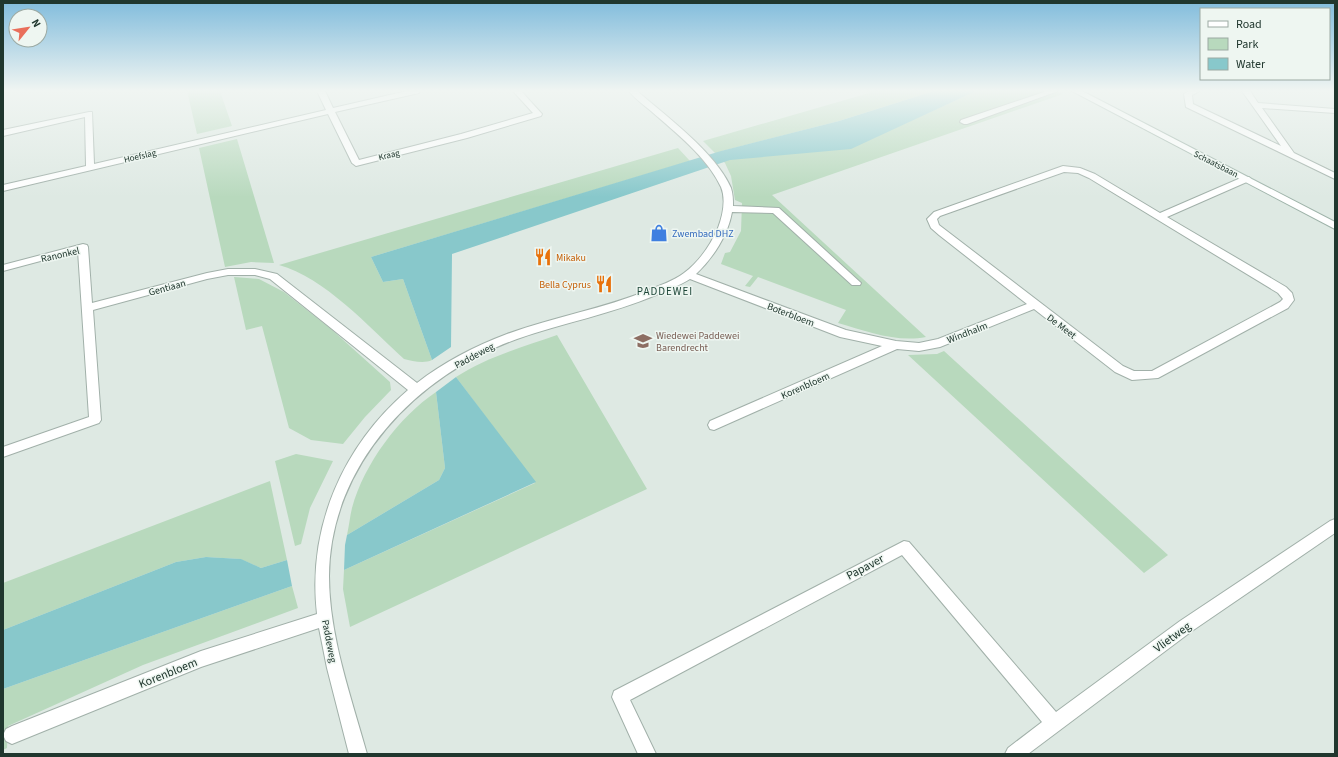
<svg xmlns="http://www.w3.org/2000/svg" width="1338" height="757" font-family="'Source Sans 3',sans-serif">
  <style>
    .green { fill: #b8d9bd }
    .water { fill: #88c8cb }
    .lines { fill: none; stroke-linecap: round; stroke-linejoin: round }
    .street-casing { stroke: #a1b0a9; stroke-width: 2 }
    .secondary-casing { stroke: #9eb3a9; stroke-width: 2 }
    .street { fill: #fff; fill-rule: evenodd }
    .secondary { fill: #fff; fill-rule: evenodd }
    .labels { text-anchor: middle; stroke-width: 3; stroke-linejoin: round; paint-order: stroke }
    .far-street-label { font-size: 9px; fill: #20372e; stroke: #eef6f1 }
    .shop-label { font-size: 10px; fill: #366cbe; stroke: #eef6f1; text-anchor: start }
    .street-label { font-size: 10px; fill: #20372e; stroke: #eef6f1 }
    .food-label { font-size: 10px; fill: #c56008; stroke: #eef6f1; text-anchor: start }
    .education-label { font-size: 10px; fill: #785e54; stroke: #eef6f1; text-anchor: start }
    .neighbourhood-label { font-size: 11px; letter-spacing: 1px; fill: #1e4739; stroke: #eef6f1 }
    .near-street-label { font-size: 12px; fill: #20372e; stroke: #eef6f1 }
  </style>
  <rect width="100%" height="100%" fill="#dee9e3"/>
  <!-- green -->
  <path class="green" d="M 187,91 L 220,91 L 232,126 L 197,134 Z
    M 866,91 L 934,91 L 839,121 L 722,151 L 899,126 L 976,91 L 1057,91 L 1063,94 L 772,195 L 926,337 C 897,343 866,331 838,323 L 846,310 L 758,277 L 750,287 L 745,286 L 753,276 L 721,264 L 725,253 L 730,252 L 741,231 L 742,203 L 735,200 L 731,176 L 725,163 L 703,141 L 869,93 Z
    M 237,139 L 274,263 L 251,262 L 225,267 L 199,148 Z
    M 678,148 L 690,161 L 371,257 L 383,282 L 403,279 L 432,360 C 424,364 412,361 404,359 C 369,327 324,277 279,265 Z
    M 234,277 L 259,279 L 284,292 L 331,329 L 390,382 L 391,390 L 365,417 L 343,444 L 311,440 L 289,428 L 262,326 L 246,330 Z
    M 557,335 L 647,489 L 350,627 L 343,589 L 344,570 L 535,483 L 456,377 C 486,357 523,347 557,335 Z
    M 944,351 L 1168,555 L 1144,573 L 908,355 L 937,354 Z
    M 436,392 L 445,468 L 439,480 L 347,535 C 349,526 350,516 352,508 C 364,464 399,417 436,392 Z
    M 296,454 L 333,461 L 310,508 L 301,544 L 295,546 L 275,461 Z
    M 270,481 L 287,560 L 261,568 L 240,559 L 206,557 L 176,562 L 3,630 L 3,583 Z
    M 292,586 L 298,608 L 143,665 L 8,726 L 7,748 L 3,750 L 3,689 Z"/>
  <!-- water -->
  <path class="water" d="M 934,91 L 976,91 L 851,149 L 730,160 L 452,254 L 451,347 L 432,360 L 403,279 L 383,282 L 371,257 L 721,151 L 839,121 Z
    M 456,377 L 536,482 L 344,570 L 345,545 L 347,535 L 439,480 L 445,468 L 436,392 Z
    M 206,557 L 241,559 L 261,568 L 287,560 L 292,586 L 3,689 L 3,630 L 176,562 Z"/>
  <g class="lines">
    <!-- street casing -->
    <g class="street-casing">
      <path id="street" d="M 317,91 L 325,91 L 333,108 L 407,91 L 420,91 L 419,93 L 335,112 L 359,160 L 461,134 L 533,113 L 513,91 L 521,91 L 542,114 L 541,116 L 467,138 L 356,166 L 352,163 L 328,114 L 3,191 L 3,185 L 86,166 L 85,117 L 3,136 L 3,130 L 89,112 L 92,112 L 94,164 L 326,110 Z
        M 629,91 L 637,91 C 666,116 716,153 731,188 C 733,194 733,200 733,206 L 779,208 L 861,283 L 860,285 L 852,285 L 773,213 L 732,212 C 728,235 713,258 696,274 L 846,330 L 896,341 L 919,343 L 938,339 L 1027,304 L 939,235 L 931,228 L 927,219 L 934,212 L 1063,166 L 1080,168 L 1095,174 L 1160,213 L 1243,177 L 1249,177 L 1251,179 L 1249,181 L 1167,217 L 1286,287 L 1292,293 L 1294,300 L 1288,308 L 1158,378 L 1132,380 L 1115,372 L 1034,309 L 940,347 L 919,351 L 897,349 L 714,430 L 710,429 L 708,425 L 710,421 L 882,346 L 840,337 L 690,279 C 679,286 667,290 656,295 C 611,314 563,323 517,339 C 417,375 330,464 329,576 C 329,636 351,696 367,754 L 349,754 L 327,668 L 319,628 L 201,667 L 12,744 L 6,741 L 3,735 L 6,729 L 12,726 L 201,651 L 317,614 C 307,527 343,446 408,390 L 270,279 L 255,275 L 228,275 L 207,279 L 93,310 L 101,420 L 99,423 L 3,457 L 3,447 L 89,417 L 78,251 L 3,271 L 3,265 L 83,244 L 87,245 L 88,247 L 92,303 L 207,273 L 228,269 L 255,269 L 277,274 L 417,383 C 444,362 475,346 507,334 C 553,317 603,309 649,290 C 660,285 674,281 684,273 C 699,262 711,244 718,228 C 723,215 726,199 721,187 C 707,157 676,133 651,111 C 644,105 635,99 629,91 ZM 1064,172 L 1078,173 L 1089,178 L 1278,293 L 1283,299 L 1280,302 L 1152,371 L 1134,371 L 1123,366 L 939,225 L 937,219 L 940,216 Z
        M 1047,91 L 1058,91 L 967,124 L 964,124 L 960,122 L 961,120 Z
        M 1189,91 L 1200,91 L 1192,95 L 1193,104 L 1281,146 L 1242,91 L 1250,91 L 1258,103 L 1335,109 L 1335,113 L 1262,108 L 1294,153 L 1335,173 L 1335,179 L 1186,107 L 1184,94 Z
        M 1335,519 L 1335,533 L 1192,631 L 1028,754 L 1005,754 L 1008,748 L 1042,722 L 902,555 L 630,700 L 656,754 L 638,754 L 612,697 L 614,691 L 904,541 L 909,542 L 1056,712 L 1180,621 L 1330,521 Z"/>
    </g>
    <!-- secondary casing -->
    <g class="secondary-casing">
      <path id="secondary" d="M 1072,91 L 1082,91 L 1335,222 L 1335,229 Z"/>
    </g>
    <!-- street -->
    <use href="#street" class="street"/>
    <!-- secondary -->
    <use href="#secondary" class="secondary"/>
  </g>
  <!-- sky -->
  <linearGradient id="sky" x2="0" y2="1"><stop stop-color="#81bcdc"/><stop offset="0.46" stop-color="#f0f5f2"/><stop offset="1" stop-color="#f0f5f2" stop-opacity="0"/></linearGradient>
  <rect width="1338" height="197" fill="url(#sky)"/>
  <!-- icons -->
  <defs>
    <g id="shop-bare" transform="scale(1.38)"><path d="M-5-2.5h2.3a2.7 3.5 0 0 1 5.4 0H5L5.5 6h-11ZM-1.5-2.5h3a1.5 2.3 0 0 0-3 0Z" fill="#3f7fe0" stroke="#eef6f1" stroke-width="2.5" paint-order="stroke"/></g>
    <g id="restaurant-bare" transform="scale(1.38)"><path d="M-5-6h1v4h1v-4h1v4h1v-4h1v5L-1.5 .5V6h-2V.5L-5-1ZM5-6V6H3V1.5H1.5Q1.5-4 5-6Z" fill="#e8710a" stroke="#eef6f1" stroke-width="2.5" paint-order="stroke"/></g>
    <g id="school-bare" transform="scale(1.38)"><path d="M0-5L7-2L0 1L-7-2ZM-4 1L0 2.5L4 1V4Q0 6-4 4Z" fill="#8d6e63" stroke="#eef6f1" stroke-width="2.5" paint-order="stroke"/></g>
  </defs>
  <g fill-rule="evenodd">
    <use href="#shop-bare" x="659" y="233"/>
    <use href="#restaurant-bare" x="543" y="257"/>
    <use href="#restaurant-bare" x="604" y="284"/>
    <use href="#school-bare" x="643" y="341"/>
  </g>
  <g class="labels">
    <!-- far-street labels -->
    <g class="far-street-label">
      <text transform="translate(389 155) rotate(-14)" y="3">Kraag</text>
      <text transform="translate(140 156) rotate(-13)" y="3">Hoefslag</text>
      <text transform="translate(1216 164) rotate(27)" y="3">Schaatsbaan</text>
    </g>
    <!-- shop labels -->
    <g class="shop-label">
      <text x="672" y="237">Zwembad DHZ</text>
    </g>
    <!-- street labels -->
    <g class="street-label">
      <text transform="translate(60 254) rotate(-13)" y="4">Ranonkel</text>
      <text transform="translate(167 287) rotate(-15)" y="4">Gentiaan</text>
      <text transform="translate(791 314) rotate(21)" y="4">Boterbloem</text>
      <text transform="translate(1062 326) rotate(37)" y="4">De Meet</text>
      <text transform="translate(967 332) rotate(-21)" y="4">Windhalm</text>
      <text transform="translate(474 355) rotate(-28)" y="4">Paddeweg</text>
      <text transform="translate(805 385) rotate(-24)" y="4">Korenbloem</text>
      <text transform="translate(330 641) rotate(79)" y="4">Paddeweg</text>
    </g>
    <!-- food labels -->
    <g class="food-label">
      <text x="556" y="261">Mikaku</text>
      <text x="591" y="288" text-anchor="end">Bella Cyprus</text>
    </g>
    <!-- education labels -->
    <g class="education-label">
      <text x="656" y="339">Wiedewei Paddewei<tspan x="656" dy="12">Barendrecht</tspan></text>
    </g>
    <!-- neighbourhood labels -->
    <g class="neighbourhood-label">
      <text x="665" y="295">PADDEWEI</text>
    </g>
    <!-- near-street labels -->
    <g class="near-street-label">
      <text transform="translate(865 567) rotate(-28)" y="4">Papaver</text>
      <text transform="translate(1172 637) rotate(-36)" y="4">Vlietweg</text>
      <text transform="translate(168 673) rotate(-22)" y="4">Korenbloem</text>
    </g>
  </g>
  <!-- border -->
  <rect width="1338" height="757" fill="none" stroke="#20372e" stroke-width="8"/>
  <!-- legend -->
  <rect x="1200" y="8" width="130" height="72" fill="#eef6f1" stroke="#9caaa3"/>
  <rect x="1208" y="21" width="20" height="6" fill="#ffffff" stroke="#9caaa3"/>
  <text x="1236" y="28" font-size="12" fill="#20372e">Road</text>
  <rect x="1208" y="38" width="20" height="12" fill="#b8d9bd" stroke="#9caaa3"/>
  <text x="1236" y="48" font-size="12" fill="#20372e">Park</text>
  <rect x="1208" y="58" width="20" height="12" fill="#88c8cb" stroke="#9caaa3"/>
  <text x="1236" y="68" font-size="12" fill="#20372e">Water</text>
  <!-- north arrow -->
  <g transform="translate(28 28) rotate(60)"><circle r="19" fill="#eef6f1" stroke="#9caaa3"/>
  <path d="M0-3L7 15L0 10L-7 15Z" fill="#e96f5b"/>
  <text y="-6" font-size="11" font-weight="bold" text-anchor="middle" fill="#20372e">N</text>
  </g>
</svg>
